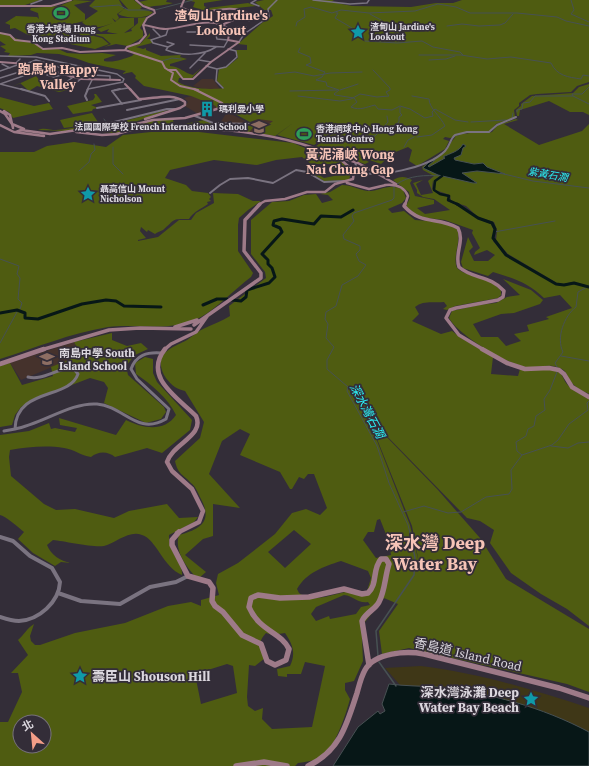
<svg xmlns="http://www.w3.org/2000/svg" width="589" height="766" font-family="'Source Serif 4','Noto Sans TC',serif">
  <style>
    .education { fill: #45322c }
    .green { fill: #4f5c11; fill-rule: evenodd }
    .sand { fill: #3f3717 }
    .water { fill: #071717; stroke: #475153 }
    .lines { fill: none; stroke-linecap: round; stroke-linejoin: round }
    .stream-far1 { stroke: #475153; stroke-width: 1 }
    .stream { stroke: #475153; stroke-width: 1.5 }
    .canal-far1 { stroke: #071717; stroke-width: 2.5 }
    .canal { stroke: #071717; stroke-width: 3 }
    .street-far3 { stroke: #7a7380; stroke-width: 1.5 }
    .street-far2 { stroke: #7a7380; stroke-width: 2 }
    .street-far1 { stroke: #7a7380; stroke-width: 3 }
    .street { stroke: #7a7380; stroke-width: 4 }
    .secondary-far4 { stroke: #9e7a88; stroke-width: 2 }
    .secondary-far3 { stroke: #9e7a88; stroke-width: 2.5 }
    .secondary-far2 { stroke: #9e7a88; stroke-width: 3.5 }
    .secondary-far1 { stroke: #9e7a88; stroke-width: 4.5 }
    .secondary { stroke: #9e7a88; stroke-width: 5.5 }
    .labels { text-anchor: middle; stroke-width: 3.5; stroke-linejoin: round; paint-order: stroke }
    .far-poi-label { font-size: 9px; font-weight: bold; fill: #dbd7de; stroke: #332d38; text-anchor: start }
    .far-water-label { font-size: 10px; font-style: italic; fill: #2bf2f6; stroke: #332d38 }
    .poi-label { font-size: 11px; font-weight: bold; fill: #dbd7de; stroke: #332d38; text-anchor: start }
    .water-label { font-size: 12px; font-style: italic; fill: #2bf2f6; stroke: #332d38 }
    .far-district-label { font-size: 13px; font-weight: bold; fill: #f6c4b7; stroke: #332d38 }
    .near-street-label { font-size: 13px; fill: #dbd7de; stroke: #332d38 }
    .near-poi-label { font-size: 13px; font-weight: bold; fill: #dbd7de; stroke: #332d38; text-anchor: start }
    .near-district-label { font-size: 18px; font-weight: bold; fill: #f6c4b7; stroke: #332d38 }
  </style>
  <rect width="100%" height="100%" fill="#332d38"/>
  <!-- education -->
  <path class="education" d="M 202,79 L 213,79 L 220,89 L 212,91 L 193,86 Z
    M 191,96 L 199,98 L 221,107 L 198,114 L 185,106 L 188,102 L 184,98 Z
    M 227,112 L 247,122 L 246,124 L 220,123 Z
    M 258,118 L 277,120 L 257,134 L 249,132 L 256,125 L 252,123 Z
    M 74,342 L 81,355 L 21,380 L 10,363 Z"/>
  <!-- green -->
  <path class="green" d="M 0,0 L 40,0 L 22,6 L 0,5 Z
    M 74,0 L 92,1 L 74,5 L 85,14 L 85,20 L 98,11 L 89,6 L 95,0 L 119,0 L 124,9 L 128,9 L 120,0 L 134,0 L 142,7 L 140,9 L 153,12 C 148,19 126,19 118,14 L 124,9 L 117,14 L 119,18 L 116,21 L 112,18 L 115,22 L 120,18 L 134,18 L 134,26 L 124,33 L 132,31 L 131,29 L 138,23 L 138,18 L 147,17 L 140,28 L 143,31 L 143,37 L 128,46 L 116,44 L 104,47 L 111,44 L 103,37 L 96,35 L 95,34 L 118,34 L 107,32 L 109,29 L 101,32 L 97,29 L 113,23 C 103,26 91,32 82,22 L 84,21 L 65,26 L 47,24 L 67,27 L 59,35 L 58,42 L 50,37 L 28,35 L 15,28 L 10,29 L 10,25 L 5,23 L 16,16 L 37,17 L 43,23 L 39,19 L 38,13 L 30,10 L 31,8 L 59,6 Z
    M 148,0 L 167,0 L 166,2 L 173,3 C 164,6 157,5 148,7 L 139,2 Z
    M 186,0 L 223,0 L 204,3 L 204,6 L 208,8 L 248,3 L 256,6 L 205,11 L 193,7 L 195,2 Z
    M 334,0 L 331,2 L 352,6 L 411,7 L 436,3 L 453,3 L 462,0 L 589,0 L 589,82 L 577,86 L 571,92 L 537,94 L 530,95 L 519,103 L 519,106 L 514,110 L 515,117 L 496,124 L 490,131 L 469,132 L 450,138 L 445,137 L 443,139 L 449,141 L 445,149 L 417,166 L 409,161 L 412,150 L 408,147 L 393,153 L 381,164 L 358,156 L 369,162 L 365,164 L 315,147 L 333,133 L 332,132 L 314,145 L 277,135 L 293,123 L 275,136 L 257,133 L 273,121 L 258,119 L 250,122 L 235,114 L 217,110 L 216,106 L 191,96 L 144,86 L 135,78 L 136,76 L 132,72 L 122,74 L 126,71 L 89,63 L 75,58 L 59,54 L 37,53 L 31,55 L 8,56 L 10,53 L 4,52 L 6,50 L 0,46 L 6,45 L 0,41 L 0,33 C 9,34 11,37 18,39 C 27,43 34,42 42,48 L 56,48 L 67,53 L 82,54 L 102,53 L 116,55 L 104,59 L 104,61 C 114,63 123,59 132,56 L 134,54 L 127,48 L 141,43 L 150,33 L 150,36 L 147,39 L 152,39 L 152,43 L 136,47 L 143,49 L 146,48 L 146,50 L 161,56 L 181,55 L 180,57 L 187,59 L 170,64 L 170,66 C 181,67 184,73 193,75 L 201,68 L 192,78 L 179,78 L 178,82 C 190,89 211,90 224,88 L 217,81 L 219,69 L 227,67 L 238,58 L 236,50 L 247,50 L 247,45 L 238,44 L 262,23 L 273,16 L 271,10 L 264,10 L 255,2 L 264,0 Z
    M 80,27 L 88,28 L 88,32 L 92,35 L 82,36 L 78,33 L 66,43 L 67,44 L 59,42 L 60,35 L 66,29 L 76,29 Z
    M 89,28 L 93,30 L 92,31 L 94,32 L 94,36 L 102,38 L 109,44 L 95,49 L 70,44 L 71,39 L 78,35 L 80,37 L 76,39 L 83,36 L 93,36 L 89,31 Z
    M 36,76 L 42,83 L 50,80 L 62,84 L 59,86 L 64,84 L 73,85 L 71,87 L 73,89 L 59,92 L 37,86 L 29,91 L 20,83 L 12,87 Z
    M 589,84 L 589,115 L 583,112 L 570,112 L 549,101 L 520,110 L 519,116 L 517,116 L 516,110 L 521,106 L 521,104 L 532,96 L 573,93 L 579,87 Z
    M 94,94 L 96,94 L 102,102 L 91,105 L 98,108 L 93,109 L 92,111 L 73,114 L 67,106 L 93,100 L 95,97 Z
    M 0,97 L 34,106 L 49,103 L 53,109 L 13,118 L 9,112 L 0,108 Z
    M 167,110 L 168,110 L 118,128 L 67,131 L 38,130 C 44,127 50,130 56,130 C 74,129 91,123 109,125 Z
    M 92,113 L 98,122 L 94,124 L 64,128 L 60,120 Z
    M 516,119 L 518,120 L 504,124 L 539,145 L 582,131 L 589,124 L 589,286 L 573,282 L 563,284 L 557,283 L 508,254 L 496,241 L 497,230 L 494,222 L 478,217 L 466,206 L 451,201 L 450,195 L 435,190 L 433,180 L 432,189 L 440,195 L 448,196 L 447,201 L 465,208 L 478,219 L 491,224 L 494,230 L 493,241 L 505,255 L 540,274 L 554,284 L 561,286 L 575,284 L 589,288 L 589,394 C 583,391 576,388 571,382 C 567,376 567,371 560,368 C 549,363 538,368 526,367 C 507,364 458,335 449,318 L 452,311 L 479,305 L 496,303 L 507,297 L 520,295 L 503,279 L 531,290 L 543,300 L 540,304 L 514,313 L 501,314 L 473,324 L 481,337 L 498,337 L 506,346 L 521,341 L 514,334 L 529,331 L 527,325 L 549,319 L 546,317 L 572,308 L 560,295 L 544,298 C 529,283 513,278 493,272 L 488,276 L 463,268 L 461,262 L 468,237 L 473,247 L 469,251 L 474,261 L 488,261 L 495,255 L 487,250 L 474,255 L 475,252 L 480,248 L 472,233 L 473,230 L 445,220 L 419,217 L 406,206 L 410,198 L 409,192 L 393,180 C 400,176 405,176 412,180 L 410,183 L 415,196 L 434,200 L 434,204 L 417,208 L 425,214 L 450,210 L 434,199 L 423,197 L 417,193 L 417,190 L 413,183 L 423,180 L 416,184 L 421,195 L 433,193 L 428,181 L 434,176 L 423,170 L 422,167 L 444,151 L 457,135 L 470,133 L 488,133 L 492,132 L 498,125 Z
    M 154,120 L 173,120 L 174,124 L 180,125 L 204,120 L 212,124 L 255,126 L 249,132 L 204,128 L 199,125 L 191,128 L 169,127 L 155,124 L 116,133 L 86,131 L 124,129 Z
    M 151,132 L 199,132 L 293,143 L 305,148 L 304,153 L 306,155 C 328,153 336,153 351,172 L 349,180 L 324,181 L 306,170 L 314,172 L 324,178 L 339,175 L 334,169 L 332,170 L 331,164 L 311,164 L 302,157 L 276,160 L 257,165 L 214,160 L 170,170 L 165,178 L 186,185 L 192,191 L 208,193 L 211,197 L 209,199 L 211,201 L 207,202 L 208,204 C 201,209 193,212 189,219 C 170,219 176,219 163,230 C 161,231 157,232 155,234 L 148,230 L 147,232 L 141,227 L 140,231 L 146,238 L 138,240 L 138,241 L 158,237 L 179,220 L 191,220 L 196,213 L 214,203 L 213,193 L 238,194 L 253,201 L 261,201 L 248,210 L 239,218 L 238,225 L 238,251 L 253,273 L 251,277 C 235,289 216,309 201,317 C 173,333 138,323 108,327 C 71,333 35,348 0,359 L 0,152 L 34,152 L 47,146 L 74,142 L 106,147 L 123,135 Z
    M 342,185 C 352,185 359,190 368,191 C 381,191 390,182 403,190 L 406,198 L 402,203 L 388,209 L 392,213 L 404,211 L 415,220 L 442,222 L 457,229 C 462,241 452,256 457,268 C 467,278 487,274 501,291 L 501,295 L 498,298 L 455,306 L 447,310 L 443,309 L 447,306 L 444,302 C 433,303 423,300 415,307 L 419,314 L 412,321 L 441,334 L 452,331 L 461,338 L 493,357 L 491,374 L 518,376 L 520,369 C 532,372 547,367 557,371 C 563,374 563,379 566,383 C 572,391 581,394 589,399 L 589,626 L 567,609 L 541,594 L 511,573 L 490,543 L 494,530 L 480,521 L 467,518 L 379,428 L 368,425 L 376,438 L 410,525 L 419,563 L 412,526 L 377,439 L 372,430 L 374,428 L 378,428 L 438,490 L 480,538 L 506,579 L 589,629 L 589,692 L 567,684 L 409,648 L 382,654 L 379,631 L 398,604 L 384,598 L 365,622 L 362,639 L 363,661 L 354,681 L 345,683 L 345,690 L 350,699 C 346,714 334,752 319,758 C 313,761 305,762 298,763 L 295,766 L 0,766 L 0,722 L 8,722 L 22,692 L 18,673 L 11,673 L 28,655 L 18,640 C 24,635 27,628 34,624 L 30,636 L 31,641 L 35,645 L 40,645 L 75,633 L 125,623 L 168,606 L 191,602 L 201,606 L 201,600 L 219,595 L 216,583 L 218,574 L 238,563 L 275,534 L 292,513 L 306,509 L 320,515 L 327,508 L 314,474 L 308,474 L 304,479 L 299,477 L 292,489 L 290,489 L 280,472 L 240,455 L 250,434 L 240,429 L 222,441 L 209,474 L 240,508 L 213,504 L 213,536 L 203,539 L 185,555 L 206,572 L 199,578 L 194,575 C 185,565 174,549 179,535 C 200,529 213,522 201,499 C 198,493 196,487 191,483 C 183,474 178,475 175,461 L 200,438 L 204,422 L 185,391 C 175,389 169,383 164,375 C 153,353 172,348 187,340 C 193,336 198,331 205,328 C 213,324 222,321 230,316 L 229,306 L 266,278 L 265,272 L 251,254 L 251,220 L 272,202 L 289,201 L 304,195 L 316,194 L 322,203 L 333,200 L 328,195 L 320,194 L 330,192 ZM 380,519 L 389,542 L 391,555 L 376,558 L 363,540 L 368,532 L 374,532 L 377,520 ZM 294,530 L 311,544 L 285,568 L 268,552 ZM 341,561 L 368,571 L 371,578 L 367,591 L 345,592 L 325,597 L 308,599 L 299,593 L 297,589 C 307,572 323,567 341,561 ZM 344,595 C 354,596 358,604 368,602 L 370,605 L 361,607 L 356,614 L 330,619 L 329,616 L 316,621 L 311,614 L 316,607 ZM 266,633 L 272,635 L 285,633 C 293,645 296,653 290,666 L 277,669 L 278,676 L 287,677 L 287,674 L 301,674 L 305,662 L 325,666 L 312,727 L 272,729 L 262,719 L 263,708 L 255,711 L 248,706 L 247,697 L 249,665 L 255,666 L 265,658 C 260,647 257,643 266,633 ZM 227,664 L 233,666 L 237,693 L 201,704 L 195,674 ZM 20,722 L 44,722 L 44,746 L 20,746 Z
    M 112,333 L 112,340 L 127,346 L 141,343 L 148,349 L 135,355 L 126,366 L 128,375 L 164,407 L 166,412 L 161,419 L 146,423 L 104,403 L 108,388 L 104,382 L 90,378 L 30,401 L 21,407 L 15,415 L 12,425 L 0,427 L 0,366 L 10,363 L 22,385 L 53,376 L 51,367 L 81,355 L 74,342 Z
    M 145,357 L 153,359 L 153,373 L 157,382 L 192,420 L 190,430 L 162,453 L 147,448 L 115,457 C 108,451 98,451 91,457 C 81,456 74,449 64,448 C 46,445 28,447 10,450 L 9,457 L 11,476 L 44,504 L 56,510 L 75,509 L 114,518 L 129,511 L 167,504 L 179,518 L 198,517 L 194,522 L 169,535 C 168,554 183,561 182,575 C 163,567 156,539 142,535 C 129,530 116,543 104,546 C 94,548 64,541 53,540 L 47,545 C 51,555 60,561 71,563 L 61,562 L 55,566 L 33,553 L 18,539 L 24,532 C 18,527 7,517 0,515 L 0,435 L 29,431 L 49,423 L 51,429 L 55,428 L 75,432 L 77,428 L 60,425 L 59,418 L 116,435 L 126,420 C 142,428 164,433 176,415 C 168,398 151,384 136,374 L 135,363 Z"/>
  <!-- sand -->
  <path class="sand" d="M 421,666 C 479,673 534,690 589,708 L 589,732 C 531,701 465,689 400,685 L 385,668 Z"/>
  <!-- water -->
  <path class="water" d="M 463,144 L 466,146 L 463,148 L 461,155 L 454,158 L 455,160 L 474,164 L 483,163 L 487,167 L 505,174 L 477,171 L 462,173 L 477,183 L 473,183 L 438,175 L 423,168 L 430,161 L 435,160 L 428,166 L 429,167 L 445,158 L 443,157 C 450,153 459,152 463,144 Z
    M 389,684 C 405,686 421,686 437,687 C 490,693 542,707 589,732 L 589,766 L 333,766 L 358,727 L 378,711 L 380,714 L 385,711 L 382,704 Z"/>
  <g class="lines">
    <!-- stream-far1 -->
    <path class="stream-far1" d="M 571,0 L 574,10 L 571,14 L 589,22
      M 93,7 L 119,5 L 128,10 L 150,10
      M 155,10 L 193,0
      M 336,13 L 338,13 L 335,18 L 352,28
      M 370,14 L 381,20
      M 296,26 L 297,22 L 305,17 L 304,9 L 311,7 L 332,13 L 341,10 L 369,13 L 415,11 L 438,4 L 456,7 L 470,13 L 517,13 L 557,17 L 566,21 L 589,26
      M 447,26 L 462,24 L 479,26 L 500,25 L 505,23 L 513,14
      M 365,41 L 397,43 L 422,41 L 433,47 L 460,52 L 463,55
      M 300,48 L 298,52 L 310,57 L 311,63 L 306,65 L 325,72 L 322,77 L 316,80 L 326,82 L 327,86 L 339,90 L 334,94 L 335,95 L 354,98 L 357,102 L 351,107 C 360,111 366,107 375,105 L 378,109 L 392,110 L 400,106 L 410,109 L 425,118 L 433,116 L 432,112 L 435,109 L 455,120 L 468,122
      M 419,55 L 461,55 L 487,59 L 511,57 L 551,63 C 557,76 568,77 581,79 L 583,75 L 589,76
      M 429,60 L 446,59 L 455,56
      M 162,61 L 172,58 L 181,59
      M 275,74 L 295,72 L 314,76 L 330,73 L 362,72
      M 340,90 L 358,84
      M 290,91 L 337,90
      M 298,96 L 340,101 L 351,99 L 360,94 L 377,97 L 389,96 L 386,92 L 390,90 L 390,88 L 373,70
      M 412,96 L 429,99 C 429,108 441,117 445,126 L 432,135 L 417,137
      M 573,96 L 589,104
      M 517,112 L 517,110 L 522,109 L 523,103 L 530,102 L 535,96 L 573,96 L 572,94 L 582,94 L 589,87
      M 512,118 L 513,113
      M 104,119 L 108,125
      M 471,122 L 506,120
      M 382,129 L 388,122 L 387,116
      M 385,132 L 392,132 L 392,127 L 399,122 L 399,117 L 402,115 L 400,113 L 400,107
      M 359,136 L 375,136 L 381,130
      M 113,147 L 113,164 L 123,174
      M 404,147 L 408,140 L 414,137
      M 79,171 L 89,162 L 91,154 L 95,150 L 94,144
      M 504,174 L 533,181 L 589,188
      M 397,184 C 410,175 425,175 441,176
      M 394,186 L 394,198 L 392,200 L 354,213 L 352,216 L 354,221 L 343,235 L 344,239 L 360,246 L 360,250 L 356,254 L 359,261 L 366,265 L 358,276 L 342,285 L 336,306 L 326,312 L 325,319 L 328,324 L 326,338 L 334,347 L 327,360 L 327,369 L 348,387 L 347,391 L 377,446 L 389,483 L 408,525 L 410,533
      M 494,232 L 555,221
      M 0,259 L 19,266 L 17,274 L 20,278 L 18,299 L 22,303 L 20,309
      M 0,343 L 17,312
      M 561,356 L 589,361
      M 557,367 L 555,363 L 563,352 C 556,338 564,316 576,307 L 578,292 L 589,286
      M 551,446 L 568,448 L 578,443 L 589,442
      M 522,455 L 552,445 L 558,440 L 569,424 L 588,410 L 587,403 L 589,401
      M 403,512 L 424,506 L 448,513 L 461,512 L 486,497 L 509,494 L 512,489 L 511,470 L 522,455 L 517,451 L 516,442 L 526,436 L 528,429 L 534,426 L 536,416 L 545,410 L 544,399 L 550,390 L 557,372"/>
    <!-- stream -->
    <path class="stream" d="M 378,656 L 376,631 L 414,575 L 415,558 L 410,532
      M 379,662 L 396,686"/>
    <!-- canal-far1 -->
    <path class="canal-far1" d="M 442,176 L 435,181 L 434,190 L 440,194 L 449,196 L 448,200 L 459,205"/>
    <!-- canal -->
    <path class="canal" d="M 457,204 L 478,218 L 492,223 L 495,229 L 493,238 L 506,255 L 556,284 L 564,285 L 574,283 L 589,287
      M 232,300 L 241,301 L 246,297 L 247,290 L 269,283 L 275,277 L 272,268 L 268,264 L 268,260 L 262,254 L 282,232 L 280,228 L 273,225 L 274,221 L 282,219 L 314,224 L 321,216 L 341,217 L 353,210
      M 203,305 L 217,299 L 227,299
      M 0,313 L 17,310 L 25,313 L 25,318 L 38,319 L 82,304 L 106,300 L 116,301 L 124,306 L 161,307"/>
    <!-- street-far3 -->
    <path class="street-far3" d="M 256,0 L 251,3 L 259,6
      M 313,0 L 350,4 L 367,3 L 369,0
      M 31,4 L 42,0
      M 244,12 L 254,14 L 249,21
      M 223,17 L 232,14 L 241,14
      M 229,28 L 246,27
      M 153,29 L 160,36
      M 168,29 L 166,35 L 151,40 L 153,43 L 168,47 L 166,50 C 182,56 202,56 216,47
      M 187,32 L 216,32
      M 167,42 L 174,44 L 168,47
      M 239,42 L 244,34 L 269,17 L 268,9 L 277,0
      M 190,45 L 224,47 L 228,40 L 217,39 L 214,28
      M 0,56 L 36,57 L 117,74 L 124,79 L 123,81
      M 199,60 L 211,62
      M 16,63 L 20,59
      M 2,64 L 10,68
      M 26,64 L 36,60 L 72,71
      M 206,66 L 217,69 L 216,81 L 223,88
      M 36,67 L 45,63
      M 190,68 L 205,53
      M 217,69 L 226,67 L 237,57 L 236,51 L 228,49
      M 46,70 L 56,66
      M 0,71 L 23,63
      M 52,72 L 47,75 L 54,77 L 61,75
      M 63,75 L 76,69
      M 70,77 L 76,74 L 110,76 L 110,80
      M 0,78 L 35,67
      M 0,84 L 24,90
      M 0,84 L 43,69
      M 64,84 L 73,85 L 81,79
      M 60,86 L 72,78
      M 88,89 L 123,82
      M 87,90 L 92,80
      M 115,90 L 128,88"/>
    <!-- street-far2 -->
    <path class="street-far2" d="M 21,89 L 45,96 L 49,101
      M 120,89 L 112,91 L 122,104
      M 87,100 L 85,96 L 88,89
      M 97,108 L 141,100
      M 127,110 L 180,99
      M 195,116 L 213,123 L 252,124
      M 106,124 L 167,109 L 176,109
      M 355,162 L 357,169 L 361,173
      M 354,171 C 377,179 428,168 445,151 C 450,146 450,139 455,135 L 467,132 L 489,132 L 497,125 L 516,117
      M 210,193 L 220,185 L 230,179 L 248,178 L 273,183 L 296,170 L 307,172 L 324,182 L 344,181"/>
    <!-- street-far1 -->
    <path class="street-far1" d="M 28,377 C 44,381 57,367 74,369 L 78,374 C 69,400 16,387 15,429 C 42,424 71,402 97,404 C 124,406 137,436 166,419 L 169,409 L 137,379 L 131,369 C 136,355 147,352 161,353
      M 4,431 L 15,429"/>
    <!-- street -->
    <path class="street" d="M 0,537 L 13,541 L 30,556 L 52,568 L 60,582 C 59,602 39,620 19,621 C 12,621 6,619 0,617
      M 58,593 L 81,601 L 120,604 L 150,587 L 176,582 L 188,576"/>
    <!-- secondary-far4 -->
    <path class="secondary-far4" d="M 184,0 L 181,7 C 201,19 223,3 244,11 L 236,19 L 224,24
      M 0,6 L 51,6 L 71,0
      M 144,25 C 151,26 158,29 166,29 C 186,28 213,14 230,30 L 228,40 L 239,42
      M 0,33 L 10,35 L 15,40 L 33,42 L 43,49 L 62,48 L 80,52 L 125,50
      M 125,50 L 127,47 L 139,43 L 146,35 L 143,25 L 147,18 L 155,13 L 154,10 L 143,6 L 136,0
      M 125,50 L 162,62 L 165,68 L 173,73 L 171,80 L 180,86 L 198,90
      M 0,62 L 26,64 L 81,79 L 120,80
      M 168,70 L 176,70 L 183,79 L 193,79 L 211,62 L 239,42
      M 125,84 L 131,90"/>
    <!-- secondary-far3 -->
    <path class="secondary-far3" d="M 130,89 L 139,99 C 155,99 171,92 185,102 L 185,105 L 180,108 L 145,119
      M 0,111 L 5,114 L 12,124 L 24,129
      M 4,111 L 10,115 L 13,128
      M 0,125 L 14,132 L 44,136
      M 141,128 C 201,127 260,129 317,149
      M 16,132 L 21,130 L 50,134 L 77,130 L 116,129 L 153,120 L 185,118 L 224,107 L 222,103 L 194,89
      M 76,132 L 102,135 L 118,134
      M 116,134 L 143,127
      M 315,149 L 358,163 L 396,184
      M 347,183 L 369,189 L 386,185
      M 385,185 C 395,184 404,186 408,196 L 405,205
      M 258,205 L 265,201 L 285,199 L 307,192 L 325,192 L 335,184 L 353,179 L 354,171 L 335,155"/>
    <!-- secondary-far2 -->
    <path class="secondary-far2" d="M 405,204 L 404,206 C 422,226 437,216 458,228 C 465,241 454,254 459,267 C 472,279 490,275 504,291 L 503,297 L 498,300 L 456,308 L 450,310 L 446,318 L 459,335 L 484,350
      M 194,325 L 261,278 L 261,273 L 244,251 L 245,220 L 260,204
      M 175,327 L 197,320
      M 41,350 L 109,330 L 140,328 L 191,329
      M 164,350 L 171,344 L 196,332 L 208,315"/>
    <!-- secondary-far1 -->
    <path class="secondary-far1" d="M 165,349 C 143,377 177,397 196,416 C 205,436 173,443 167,462 L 172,471 L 192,489 L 203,511 L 199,522 L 177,533
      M 482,349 L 507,363 L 525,369 L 549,368 L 559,370 L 564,374 L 572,387 L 589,397
      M 0,364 L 44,349"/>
    <!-- secondary -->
    <path class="secondary" d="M 179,532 L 172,540 L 172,545 L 188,576 L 209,582 L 213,588 L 212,601 L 215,606 L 223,612 L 242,635 L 261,644 L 267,661 L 275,665 L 286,660 L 289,649 C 281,632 259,631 249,607 L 251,598 L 258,595 L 280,598 L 309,597 L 344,589 L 362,594 L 368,593 C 378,584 372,569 381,559 L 386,559 L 389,564 C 385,576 385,591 379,602 C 375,610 366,612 362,621 L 369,665
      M 236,766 L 264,762 L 287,766
      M 308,766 C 340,751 347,724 357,693 C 359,686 361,677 365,670 C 375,652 407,651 424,654 L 559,688 L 589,698"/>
  </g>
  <!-- icons -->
  <defs>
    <g id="stadium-bare" transform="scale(1.2)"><path d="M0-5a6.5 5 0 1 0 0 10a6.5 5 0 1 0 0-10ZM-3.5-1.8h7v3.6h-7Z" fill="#2e9e5b" stroke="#332d38" stroke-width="2.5" paint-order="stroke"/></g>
    <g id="sight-bare" transform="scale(1.2)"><path d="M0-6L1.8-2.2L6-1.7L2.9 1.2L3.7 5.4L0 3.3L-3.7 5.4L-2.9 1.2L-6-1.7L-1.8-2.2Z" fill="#0f9aa8" stroke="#332d38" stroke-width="2.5" paint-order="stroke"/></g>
    <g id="building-bare" transform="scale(1.2)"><path d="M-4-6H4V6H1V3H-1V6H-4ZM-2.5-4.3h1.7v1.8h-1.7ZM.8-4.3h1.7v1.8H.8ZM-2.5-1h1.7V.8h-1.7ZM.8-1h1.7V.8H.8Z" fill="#0f9aa8" stroke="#332d38" stroke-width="2.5" paint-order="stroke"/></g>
    <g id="school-bare" transform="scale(1.2)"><path d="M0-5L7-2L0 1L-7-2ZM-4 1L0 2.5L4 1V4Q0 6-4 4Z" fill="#8d6e63" stroke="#332d38" stroke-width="2.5" paint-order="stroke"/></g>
  </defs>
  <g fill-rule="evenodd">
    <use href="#stadium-bare" x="61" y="13"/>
    <use href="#sight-bare" x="358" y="32"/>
    <use href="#building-bare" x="207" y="109"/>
    <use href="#school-bare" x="259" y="127"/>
    <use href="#stadium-bare" x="304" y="134"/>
    <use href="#sight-bare" x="88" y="194"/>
    <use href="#school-bare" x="47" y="359"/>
    <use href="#sight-bare" x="80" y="676"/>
    <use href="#sight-bare" x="531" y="699"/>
  </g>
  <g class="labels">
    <!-- far-poi labels -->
    <g class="far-poi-label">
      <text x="370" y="30">渣甸山 Jardine's<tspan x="370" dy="10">Lookout</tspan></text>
      <text x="61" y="32" text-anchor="middle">香港大球場 Hong<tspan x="61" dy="10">Kong Stadium</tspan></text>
      <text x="219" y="112">瑪利曼小學</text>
      <text x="247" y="130" text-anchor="end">法國國際學校 French International School</text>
      <text x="316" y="132">香港網球中心 Hong Kong<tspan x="316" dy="10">Tennis Centre</tspan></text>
      <text x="100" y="192">聶高信山 Mount<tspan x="100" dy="10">Nicholson</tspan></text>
    </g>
    <!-- far-water labels -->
    <g class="far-water-label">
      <text transform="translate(548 174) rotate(10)" y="4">紫黃石澗</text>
    </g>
    <!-- poi labels -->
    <g class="poi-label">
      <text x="59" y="357">南島中學 South<tspan x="59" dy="13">Island School</tspan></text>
    </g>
    <!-- water labels -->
    <g class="water-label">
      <text transform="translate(367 411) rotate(62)" y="4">深水灣石澗</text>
    </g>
    <!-- far-district labels -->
    <g class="far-district-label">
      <text x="221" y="20">渣甸山 Jardine's<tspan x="221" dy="15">Lookout</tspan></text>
      <text x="58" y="74">跑馬地 Happy<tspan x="58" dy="15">Valley</tspan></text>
      <text x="350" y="159">黃泥涌峽 Wong<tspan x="350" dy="15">Nai Chung Gap</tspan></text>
    </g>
    <!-- near-street labels -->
    <g class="near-street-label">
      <text transform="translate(468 654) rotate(13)" y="5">香島道 Island Road</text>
    </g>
    <!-- near-poi labels -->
    <g class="near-poi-label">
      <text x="92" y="681">壽臣山 Shouson Hill</text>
      <text x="519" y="697" text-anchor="end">深水灣泳灘 Deep<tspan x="519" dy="15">Water Bay Beach</tspan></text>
    </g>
    <!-- near-district labels -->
    <g class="near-district-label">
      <text x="435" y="549">深水灣 Deep<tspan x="435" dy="21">Water Bay</tspan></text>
    </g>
  </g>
  <!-- north arrow -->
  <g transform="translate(32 734) rotate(333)"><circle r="19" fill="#332d38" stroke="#76717a"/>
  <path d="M0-3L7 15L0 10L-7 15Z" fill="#f49e88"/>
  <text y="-6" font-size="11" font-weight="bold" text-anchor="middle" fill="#dbd7de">北</text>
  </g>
</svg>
